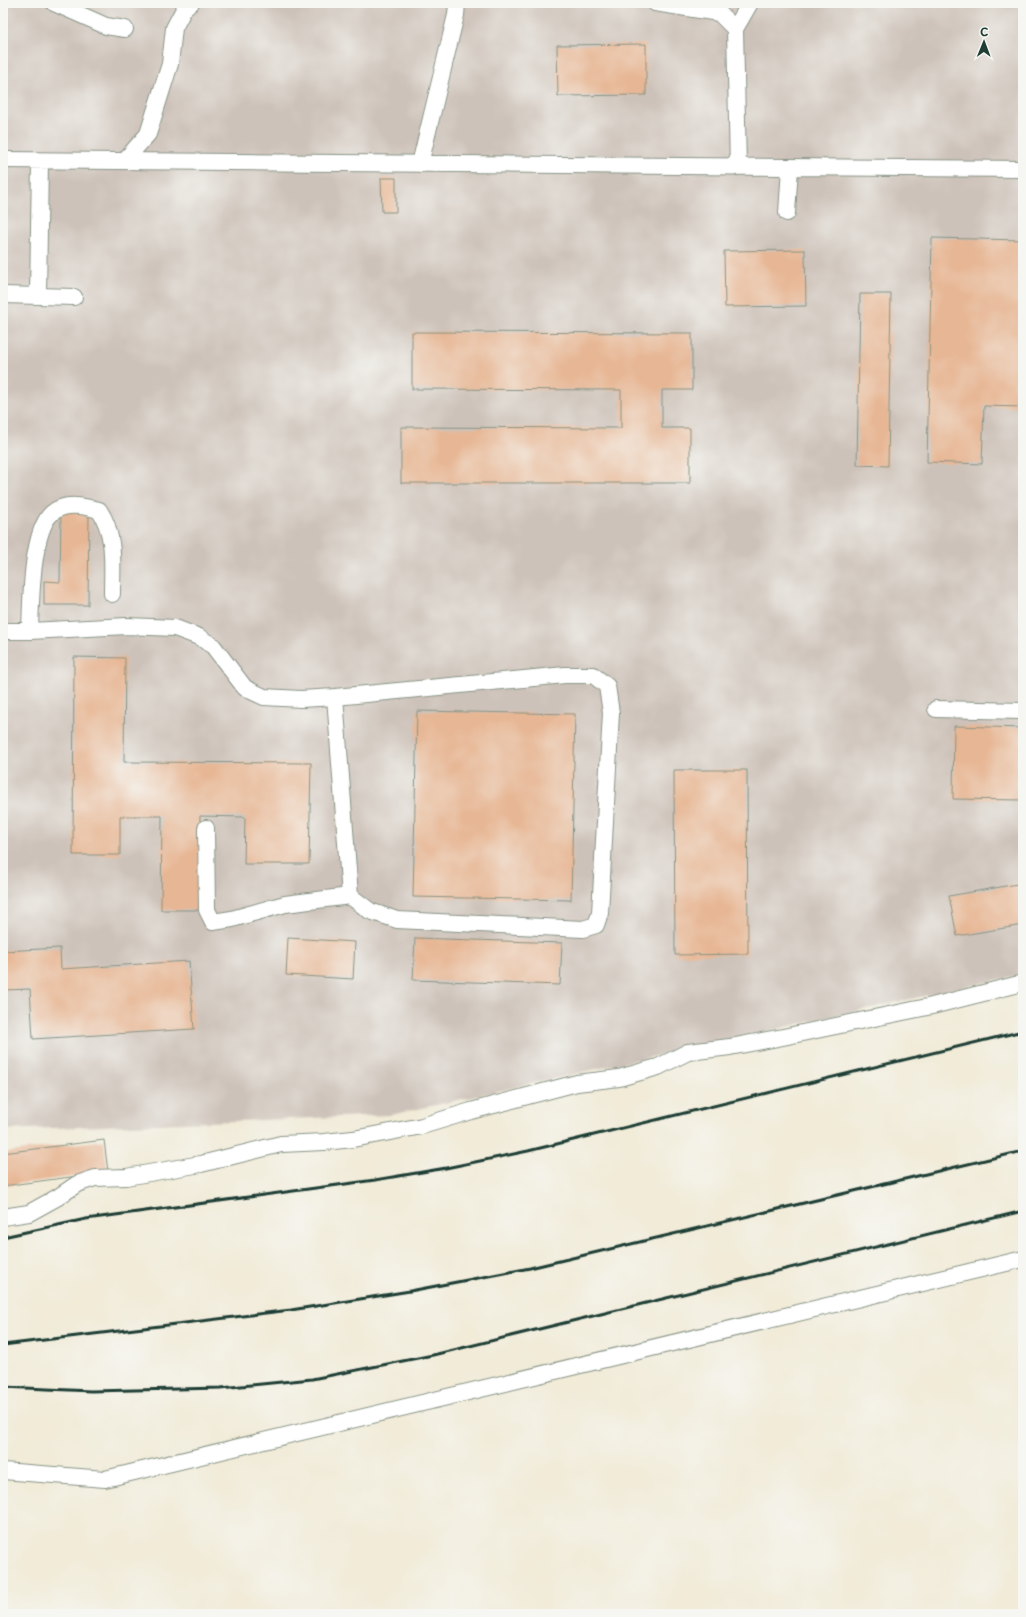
<svg xmlns="http://www.w3.org/2000/svg" width="1026" height="1617" font-family="'Playpen Sans',sans-serif">
  <style>
    .industrial { fill: #cdc2b9 }
    .building { fill: #e7b795 }
    .lines { fill: none; stroke-linecap: round; stroke-linejoin: round }
    .minor-casing { stroke: #889486; stroke-width: 18 }
    .minor { stroke: #fff; stroke-width: 16 }
    .rail { stroke: #1f3d34; stroke-width: 3 }
  </style>
  <rect width="100%" height="100%" fill="#f6f6f2"/>
  <filter id="ink" filterUnits="userSpaceOnUse"><feTurbulence type="fractalNoise" baseFrequency=".025" numOctaves="2"/><feDisplacementMap in="SourceGraphic" scale="8" xChannelSelector="R" yChannelSelector="G"/><feConvolveMatrix kernelMatrix="1 2 1 2 8 2 1 2 1" color-interpolation-filters="sRGB"/></filter>
  <filter id="wash" filterUnits="userSpaceOnUse"><feTurbulence type="fractalNoise" baseFrequency=".012" numOctaves="4" result="noise"/><feDisplacementMap in="SourceGraphic" scale="16" xChannelSelector="R" yChannelSelector="G"/><feGaussianBlur stdDeviation="0.9" result="paint"/><feColorMatrix in="noise" values="0 0 0 0 0 0 0 0 0 0 0 0 0 0 0 0 0 1.4 0 .05"/><feComposite in="paint" operator="in"/></filter>
  <g filter="url(#wash)">
    <rect width="100%" height="100%" fill="#f1ebd8"/>
    <!-- industrial -->
    <path class="industrial" d="M 3,3 L 1023,3 L 1023,974 L 391,1115 L 3,1130 Z"/>
    <g id="blocks">
      <!-- building -->
      <path class="building" d="M 646,44 L 646,95 L 558,96 L 557,45 Z
        M 381,178 L 396,178 L 396,212 L 382,212 Z
        M 932,238 L 1023,240 L 1023,407 L 984,406 L 982,464 L 927,462 Z
        M 805,250 L 806,306 L 725,307 L 724,251 Z
        M 860,294 L 891,294 L 888,466 L 857,465 Z
        M 412,332 L 692,333 L 692,390 L 662,390 L 662,428 L 690,428 L 690,483 L 401,483 L 401,427 L 621,428 L 621,390 L 412,389 Z
        M 61,511 L 89,511 L 88,605 L 44,605 L 44,581 L 60,582 Z
        M 74,657 L 125,658 L 124,762 L 311,763 L 309,864 L 244,864 L 245,817 L 200,816 L 199,910 L 161,910 L 162,816 L 120,816 L 120,855 L 73,855 Z
        M 417,711 L 575,714 L 571,900 L 413,897 Z
        M 954,726 L 1023,728 L 1023,800 L 953,799 Z
        M 674,770 L 747,770 L 748,954 L 675,955 Z
        M 1023,883 L 1023,925 L 957,936 L 949,896 Z
        M 288,938 L 355,942 L 353,979 L 286,975 Z
        M 415,938 L 562,943 L 560,985 L 413,980 Z
        M 60,948 L 61,969 L 189,961 L 194,1029 L 33,1039 L 30,989 L 3,990 L 3,951 Z
        M 104,1140 L 108,1172 L 3,1186 L 3,1153 Z"/>
    </g>
  </g>
  <g filter="url(#ink)">
    <use href="#blocks" fill-opacity="0" stroke="#889486" stroke-width="1"/>
    <g class="lines">
      <!-- minor casing -->
      <g class="minor-casing">
        <path id="minor" d="M 54,3 L 106,26 L 125,29
          M 655,3 L 719,13 L 735,29
          M 3,160 L 1023,169
          M 124,161 L 148,134 L 170,64 L 174,28 L 184,9 L 191,3
          M 420,164 L 456,15 L 457,3
          M 738,167 L 735,29 L 750,3
          M 787,213 L 790,168
          M 3,295 L 74,297
          M 38,296 L 40,161
          M 3,631 L 30,631 L 127,626 L 175,628 L 199,637 L 213,646 L 245,688 L 264,697 L 301,699 L 335,697 L 565,675 L 593,675 L 607,686 L 611,713 L 600,913 L 596,925 L 583,929 L 397,920 L 370,911 L 350,896 L 335,697
          M 30,631 C 31,604 31,531 52,513 C 65,502 84,506 99,510 C 116,535 112,565 112,594
          M 936,709 L 1023,711
          M 206,828 L 207,910 L 213,922 L 232,919 L 285,904 L 350,896
          M 3,1217 L 29,1213 L 58,1197 L 77,1184 L 95,1178 L 126,1177 L 201,1164 L 281,1144 L 324,1142 L 353,1139 L 422,1126 L 471,1111 L 577,1083 L 619,1078 L 658,1067 L 688,1052 L 730,1047 L 783,1037 L 932,1006 L 1023,983
          M 3,1471 L 105,1479 L 1023,1259"/>
      </g>
      <!-- minor -->
      <use href="#minor" class="minor"/>
      <!-- rail -->
      <path class="rail" d="M 3,1237 L 86,1219 L 375,1180 L 446,1168 L 528,1151 L 1023,1031
        M 3,1345 L 291,1310 L 410,1291 L 530,1268 L 1023,1151
        M 3,1387 L 91,1391 L 221,1388 L 312,1379 L 433,1355 L 1023,1211"/>
    </g>
  </g>
  <!-- margin -->
  <rect width="1026" height="1617" fill="none" stroke="#f6f6f2" stroke-width="16"/>
  <!-- north arrow -->
  <g transform="translate(984 42) rotate(1)" stroke="#f6f6f2" stroke-width="3" paint-order="stroke">
  <path d="M0-3L7 15L0 10L-7 15Z" fill="#1f3d34"/>
  <text y="-6" font-size="11" font-weight="bold" text-anchor="middle" fill="#1f3d34">С</text>
  </g>
</svg>
